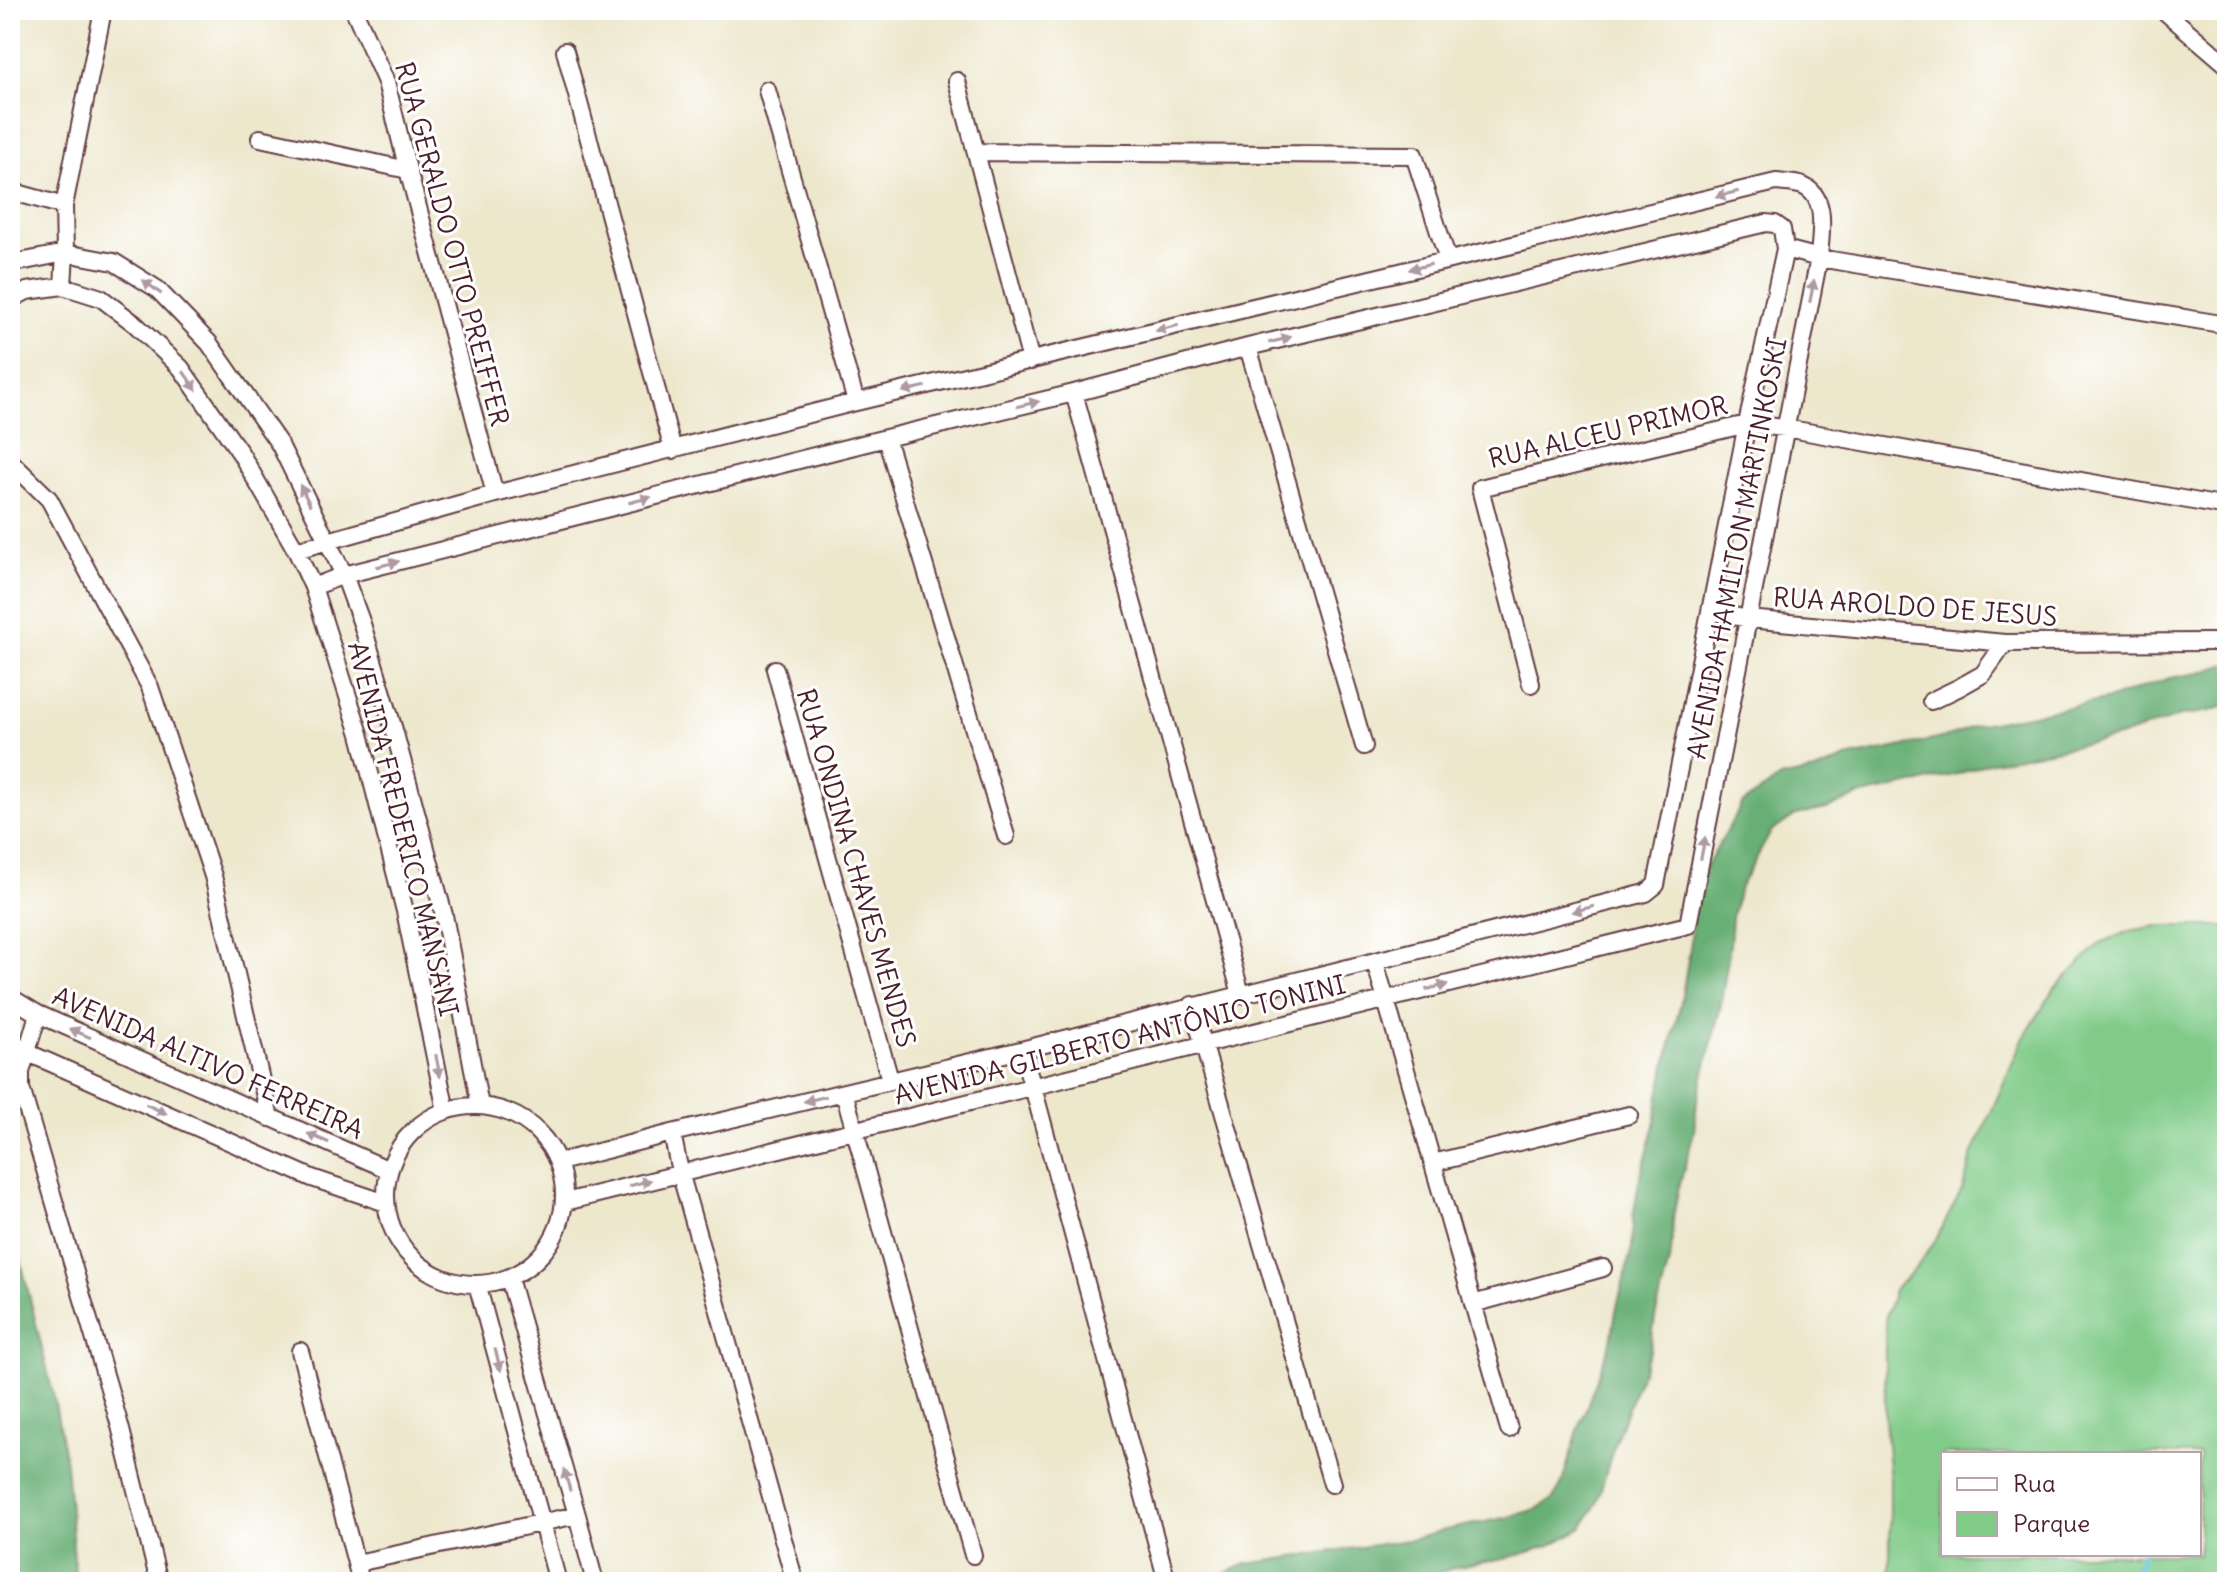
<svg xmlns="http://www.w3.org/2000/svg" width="2237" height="1592" font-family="Delius,sans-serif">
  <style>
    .green { fill: #80cb88; stroke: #65755a; stroke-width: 2; fill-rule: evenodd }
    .forest { fill: #68af74; stroke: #596750; stroke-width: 2 }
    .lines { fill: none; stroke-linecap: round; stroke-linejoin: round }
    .stream { stroke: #5bbfd9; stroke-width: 6 }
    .street-casing { stroke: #623d43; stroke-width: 20 }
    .street { stroke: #fff; stroke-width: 16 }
    .oneway { fill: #ae9aa0 }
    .labels { text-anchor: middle; stroke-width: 6; stroke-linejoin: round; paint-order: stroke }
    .street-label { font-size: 26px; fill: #4a1f2b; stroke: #fff }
  </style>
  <rect width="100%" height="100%" fill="#fff"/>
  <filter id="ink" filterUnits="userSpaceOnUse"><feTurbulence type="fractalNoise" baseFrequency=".0125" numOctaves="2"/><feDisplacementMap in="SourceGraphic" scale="16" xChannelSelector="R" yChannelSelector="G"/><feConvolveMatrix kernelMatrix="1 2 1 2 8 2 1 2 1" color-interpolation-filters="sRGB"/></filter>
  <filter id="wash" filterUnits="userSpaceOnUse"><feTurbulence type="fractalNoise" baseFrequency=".006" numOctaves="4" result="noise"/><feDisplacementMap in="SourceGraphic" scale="32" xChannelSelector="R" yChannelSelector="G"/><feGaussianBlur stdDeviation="1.8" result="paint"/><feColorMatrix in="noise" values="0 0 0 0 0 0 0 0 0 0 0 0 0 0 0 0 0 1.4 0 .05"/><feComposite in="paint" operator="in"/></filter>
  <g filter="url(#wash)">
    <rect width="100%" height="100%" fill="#ede7cc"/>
    <!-- green -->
    <path class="green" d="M 2157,926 L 2227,926 L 2227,1582 L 1890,1582 L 1890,1481 L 1885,1418 L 1885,1320 L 1894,1290 L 1916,1268 L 1934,1243 L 1963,1188 L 1972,1156 L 2022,1041 L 2055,988 L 2100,943 L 2129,931 ZM 1943,1454 L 2199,1454 L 2199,1554 L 1943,1554 Z"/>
    <!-- forest -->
    <path class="forest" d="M 2227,664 L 2227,705 L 2210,711 L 2180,716 L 2119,737 L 1988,763 L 1958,774 L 1858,796 L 1827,809 L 1796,815 L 1771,832 L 1740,887 L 1732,917 L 1730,946 L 1720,1009 L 1697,1101 L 1694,1132 L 1678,1191 L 1673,1220 L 1671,1253 L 1655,1318 L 1650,1351 L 1615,1442 L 1597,1503 L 1581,1529 L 1551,1545 L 1519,1555 L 1454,1568 L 1423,1578 L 1385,1582 L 1194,1582 L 1216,1578 L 1246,1564 L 1415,1539 L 1445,1530 L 1509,1517 L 1536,1509 L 1553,1499 L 1561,1486 L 1578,1430 L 1611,1341 L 1616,1311 L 1632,1247 L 1633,1216 L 1639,1182 L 1655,1125 L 1659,1094 L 1681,1002 L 1691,942 L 1693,910 L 1703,873 L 1742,804 L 1780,778 L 1815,771 L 1846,758 L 1947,737 L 1977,725 L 2110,699 L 2170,678 L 2200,673 Z
      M 10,1216 L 54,1398 L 66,1463 L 76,1582 L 10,1582 Z"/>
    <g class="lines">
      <!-- stream -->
      <path class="stream" d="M 2131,1582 L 2143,1554"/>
    </g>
  </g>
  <g filter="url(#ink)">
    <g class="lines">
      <!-- street casing -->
      <g class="street-casing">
        <path id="street" d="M 354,10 L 386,82 L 408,170 L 495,494
          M 2163,10 L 2227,65
          M 565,51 L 673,450
          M 957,81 L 1031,361
          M 767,90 L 856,402
          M 260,138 L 408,170
          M 977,152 L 1414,155 L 1448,260
          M 10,191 L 64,206
          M 1785,249 L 1819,258 L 2227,325
          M 10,264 L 65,253 L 114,262 L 157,289 L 209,343 L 280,445 L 344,575 L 362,624 L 394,730 L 444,915 L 480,1106
          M 63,286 L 65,253 L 64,206 L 103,10
          M 10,300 L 27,291 L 63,286 L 101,298 L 135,324 L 181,368 L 241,454 L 296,550 L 313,587 L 360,734 L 405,911 L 446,1111
          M 1248,347 L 1364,746
          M 1074,393 L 1241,994
          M 886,438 L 1006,836
          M 10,461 L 49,499 L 150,687 L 213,876 L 270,1118
          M 296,550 L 495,494 L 856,402 L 1776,182 C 1784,183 1795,183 1803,186 C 1829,197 1820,236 1819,258 L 1688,925 L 565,1202
          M 313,587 L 344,575 L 886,438 L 1074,393 L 1248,347 L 1766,223 L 1775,224 L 1782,229 L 1785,249 L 1747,424 L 1656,885 L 1646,893 L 1021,1050 L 672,1133 L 559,1162
          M 1711,611 L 1748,619 L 2005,643 L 2213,642
          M 775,669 L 890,1080
          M 1531,684 L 1480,488 L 1747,424 L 1785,428 L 2227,507
          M 1931,701 L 1958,688 L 1983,674 L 2005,643
          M 1375,962 L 1509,1429
          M 10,997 L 38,1014 L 389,1170
          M 1192,1005 L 1332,1484
          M 38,1014 L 21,1072 L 21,1088 L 120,1426 L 159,1582
          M 10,1040 L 26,1052 L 312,1178 L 386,1203
          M 1021,1050 L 1033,1087 L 1165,1574
          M 844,1092 L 973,1555
          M386 1195a89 89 0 1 1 178 0a89 89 0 1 1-178 0Z
          M 672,1133 L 680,1172 L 795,1582
          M 1433,1163 L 1629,1115
          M 509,1278 L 577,1515 L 595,1582
          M 477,1284 L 558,1582
          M 1473,1304 L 1603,1268
          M 300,1351 L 361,1582
          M 357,1563 L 577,1515"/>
      </g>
      <!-- street -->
      <use href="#street" class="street"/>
    </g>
    <!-- one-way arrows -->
    <defs><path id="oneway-solid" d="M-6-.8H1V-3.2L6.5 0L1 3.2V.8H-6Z" transform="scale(2)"/></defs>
    <g class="oneway">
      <use href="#oneway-solid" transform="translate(1727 194) rotate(167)"/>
      <use href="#oneway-solid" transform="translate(1420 267) rotate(166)"/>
      <use href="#oneway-solid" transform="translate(152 287) rotate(-143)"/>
      <use href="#oneway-solid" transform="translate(1812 291) rotate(-79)"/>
      <use href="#oneway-solid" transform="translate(1167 328) rotate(166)"/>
      <use href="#oneway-solid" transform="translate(1280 340) rotate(-14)"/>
      <use href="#oneway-solid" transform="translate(190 381) rotate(55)"/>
      <use href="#oneway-solid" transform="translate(914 389) rotate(167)"/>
      <use href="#oneway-solid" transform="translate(1028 404) rotate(-13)"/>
      <use href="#oneway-solid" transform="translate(305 495) rotate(-117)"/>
      <use href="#oneway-solid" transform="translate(640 500) rotate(-14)"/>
      <use href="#oneway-solid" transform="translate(388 564) rotate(-14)"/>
      <use href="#oneway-solid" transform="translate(1703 848) rotate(-79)"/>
      <use href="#oneway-solid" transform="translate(1583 909) rotate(166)"/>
      <use href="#oneway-solid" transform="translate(1437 987) rotate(-14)"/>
      <use href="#oneway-solid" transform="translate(80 1033) rotate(-156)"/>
      <use href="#oneway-solid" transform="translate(438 1066) rotate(79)"/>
      <use href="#oneway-solid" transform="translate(815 1099) rotate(167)"/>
      <use href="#oneway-solid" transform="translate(156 1109) rotate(24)"/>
      <use href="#oneway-solid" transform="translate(318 1138) rotate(-157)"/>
      <use href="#oneway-solid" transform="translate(640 1183) rotate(-15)"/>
      <use href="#oneway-solid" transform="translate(498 1360) rotate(75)"/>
      <use href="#oneway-solid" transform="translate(567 1480) rotate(-106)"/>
    </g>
  </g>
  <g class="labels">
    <!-- street labels -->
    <g class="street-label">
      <text transform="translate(452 244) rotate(75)" y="9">RUA GERALDO OTTO PREIFFER</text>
      <text transform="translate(1608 432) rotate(-13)" y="9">RUA ALCEU PRIMOR</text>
      <text transform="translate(1737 548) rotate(-79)" y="9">AVENIDA HAMILTON MARTINKOSKI</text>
      <text transform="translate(1915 607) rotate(4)" y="9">RUA AROLDO DE JESUS</text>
      <text transform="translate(403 829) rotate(76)" y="9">AVENIDA FREDERICO MANSANI</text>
      <text transform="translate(856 868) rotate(74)" y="9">RUA ONDINA CHAVES MENDES</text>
      <text transform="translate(1120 1040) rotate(-14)" y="9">AVENIDA GILBERTO ANTÔNIO TONINI</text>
      <text transform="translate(208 1063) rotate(24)" y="9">AVENIDA ALTIVO FERREIRA</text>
    </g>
  </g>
  <!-- margin -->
  <rect width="2237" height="1592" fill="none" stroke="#fff" stroke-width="40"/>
  <!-- legend -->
  <rect x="1941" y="1452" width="260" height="104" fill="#ffffff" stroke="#b7a5aa" stroke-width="2"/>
  <rect x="1957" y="1478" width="40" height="12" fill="#ffffff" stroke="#b7a5aa" stroke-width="2"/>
  <text x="2013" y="1492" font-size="24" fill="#4a1f2b">Rua</text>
  <rect x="1957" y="1512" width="40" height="24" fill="#80cb88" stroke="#b7a5aa" stroke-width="2"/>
  <text x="2013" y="1532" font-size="24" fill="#4a1f2b">Parque</text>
</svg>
